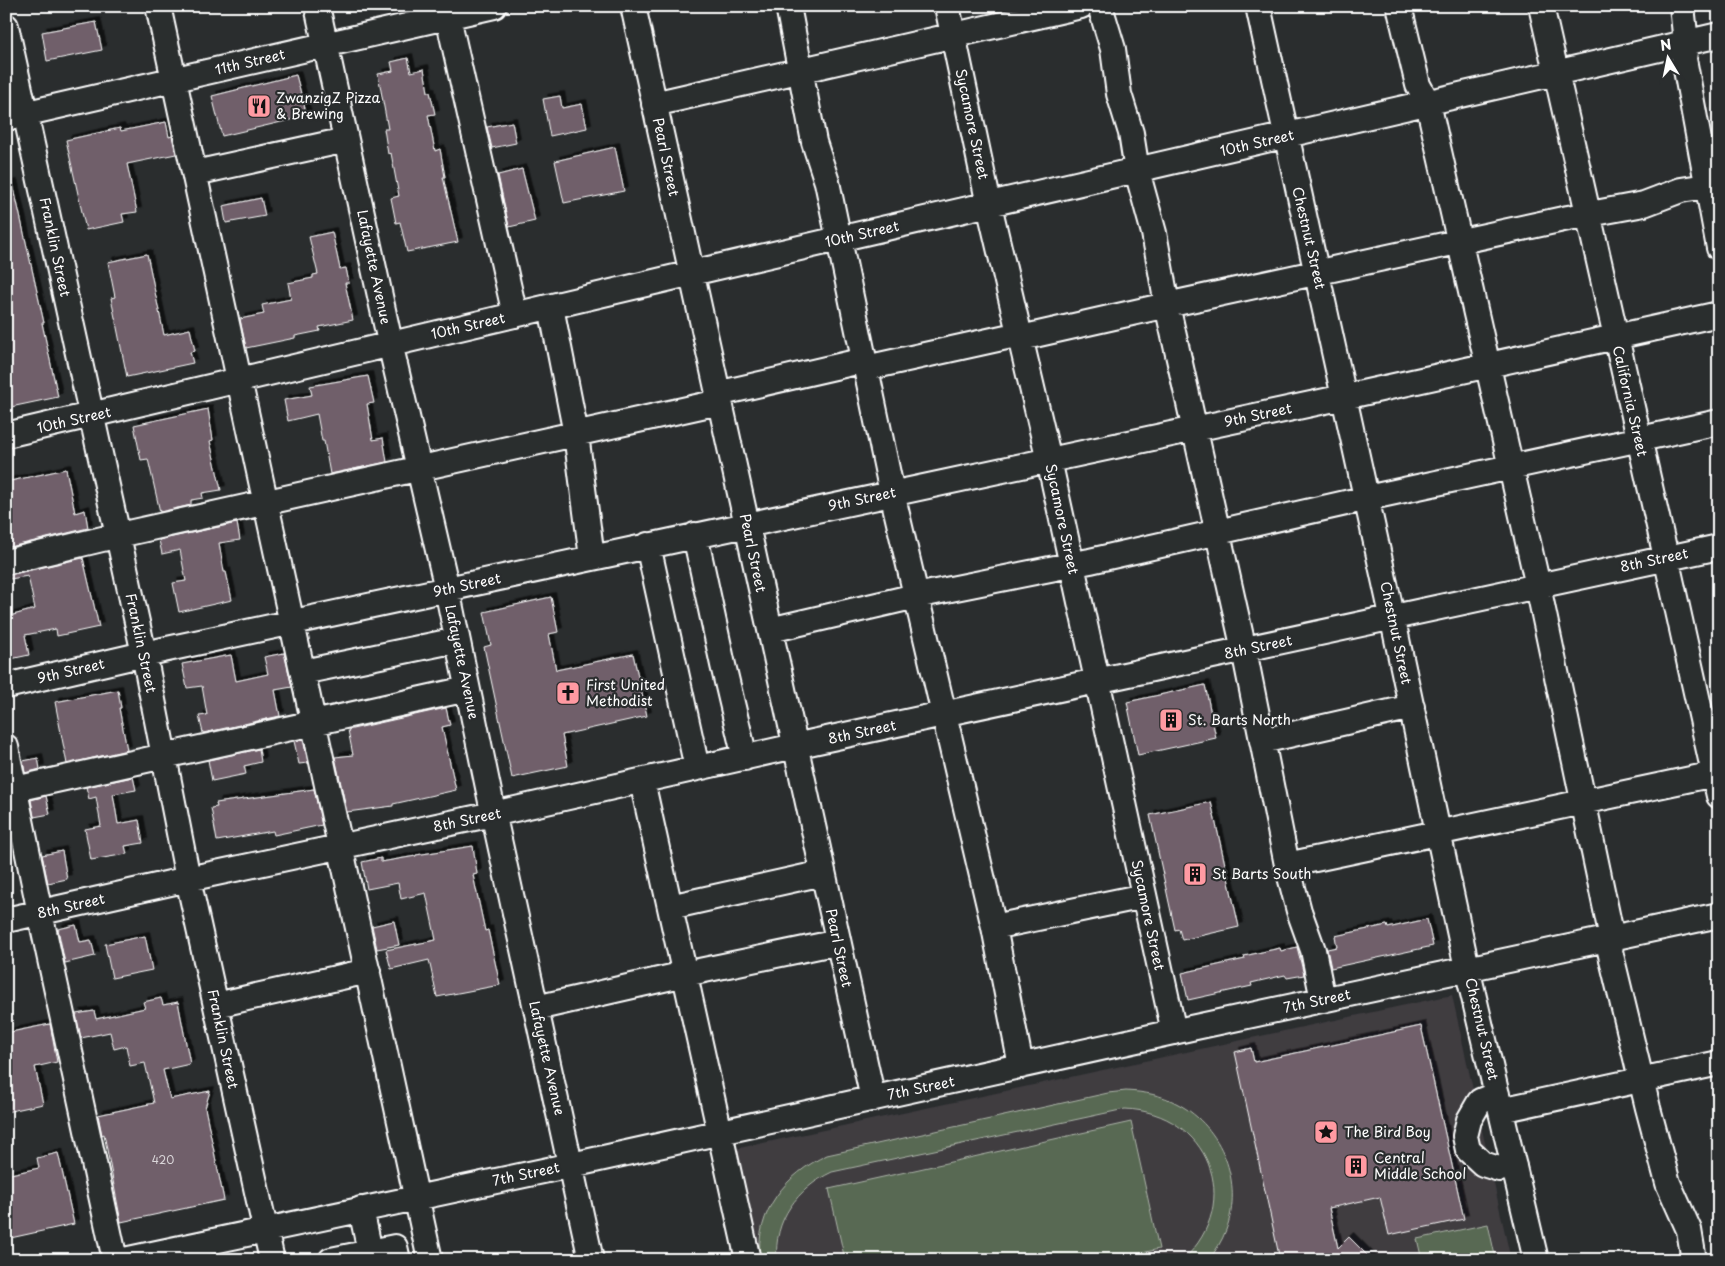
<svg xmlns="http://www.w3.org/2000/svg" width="1725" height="1266" font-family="'Playpen Sans',sans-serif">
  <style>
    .built { fill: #3f3c40 }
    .green { fill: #596953; stroke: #acb4a9 }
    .building { fill: #6f5f6a; stroke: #fff; filter: url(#shadow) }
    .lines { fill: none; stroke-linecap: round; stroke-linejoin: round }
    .minor-casing { stroke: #fff; stroke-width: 28 }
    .minor { stroke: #2a2d2e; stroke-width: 24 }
    .labels { text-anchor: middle; stroke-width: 4.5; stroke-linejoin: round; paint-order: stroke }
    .number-label { font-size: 11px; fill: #dbd7da }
    .street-label { font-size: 14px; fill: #fff; stroke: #2a2d2e }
    .poi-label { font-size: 14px; fill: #fff; stroke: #2a2d2e; text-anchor: start }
  </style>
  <defs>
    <filter id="shadow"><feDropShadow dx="4.5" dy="-4.5" stdDeviation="0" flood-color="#0009"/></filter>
  </defs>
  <rect width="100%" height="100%" fill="#2a2d2e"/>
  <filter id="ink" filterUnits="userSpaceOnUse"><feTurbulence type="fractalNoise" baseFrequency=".02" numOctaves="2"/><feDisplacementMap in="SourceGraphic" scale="10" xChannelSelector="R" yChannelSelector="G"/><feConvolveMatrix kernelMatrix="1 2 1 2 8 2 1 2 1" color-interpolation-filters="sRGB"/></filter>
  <g filter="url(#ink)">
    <!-- built -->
    <path class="built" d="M 1452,995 L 1511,1260 L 755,1260 L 730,1150 Z"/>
    <!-- green -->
    <path class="green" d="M 1126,1091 C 1145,1092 1162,1095 1178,1104 C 1222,1127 1244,1183 1226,1230 C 1222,1241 1216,1250 1209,1260 L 1183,1260 C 1245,1202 1208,1112 1125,1109 L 832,1172 C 798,1188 773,1220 777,1260 L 760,1260 C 755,1211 786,1174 827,1155 L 1108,1093 Z
      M 1131,1122 L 1159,1249 L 1112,1260 L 845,1260 L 829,1189 Z
      M 1488,1224 L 1496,1260 L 1422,1260 L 1417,1239 Z"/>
    <!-- building -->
    <path class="building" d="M 96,22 L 102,50 L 47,61 L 42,32 Z
      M 408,58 L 411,72 L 424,69 L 428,92 L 430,92 L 435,114 L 428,115 L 435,151 L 440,149 L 445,177 L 443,177 L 458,242 L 407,252 L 400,222 L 396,223 L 391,198 L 399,196 L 391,153 L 388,154 L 384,129 L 388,129 L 378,74 L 393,71 L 391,62 Z
      M 296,75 L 307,116 L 222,136 L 212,96 Z
      M 560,96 L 562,108 L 582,104 L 587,128 L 550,136 L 543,99 Z
      M 166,122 L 169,137 L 172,136 L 176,154 L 127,164 L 137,212 L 122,214 L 124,222 L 86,230 L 66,140 L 120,128 L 121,131 Z
      M 512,122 L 516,143 L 492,148 L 487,127 Z
      M 615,147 L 624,191 L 564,203 L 555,161 Z
      M 522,169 L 535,221 L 509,227 L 498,175 Z
      M 13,184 L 44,323 L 42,323 L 58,397 L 6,408 L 6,185 Z
      M 261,198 L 265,216 L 226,223 L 223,206 Z
      M 332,232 L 340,269 L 346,268 L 349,283 L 345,283 L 353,320 L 319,327 L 320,331 L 295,336 L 295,338 L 246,348 L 240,319 L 264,314 L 262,305 L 291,299 L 288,283 L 313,278 L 313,275 L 318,274 L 309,237 Z
      M 147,254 L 164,335 L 190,329 L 195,351 L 190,352 L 193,363 L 127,377 L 111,298 L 115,297 L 108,262 Z
      M 368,376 L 374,403 L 367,404 L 373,440 L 383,438 L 387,462 L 330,474 L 324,441 L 322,441 L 317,414 L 288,421 L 284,400 L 312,395 L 310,386 Z
      M 208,409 L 213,440 L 210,441 L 221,490 L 202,493 L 203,498 L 191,500 L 191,505 L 160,512 L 148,459 L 141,460 L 134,425 Z
      M 66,469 L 75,513 L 85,510 L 88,528 L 6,548 L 6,482 Z
      M 237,523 L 240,540 L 219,543 L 224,572 L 226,572 L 232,600 L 179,612 L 173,583 L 186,581 L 180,550 L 162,554 L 159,540 Z
      M 83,558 L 99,627 L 57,636 L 56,629 L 25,635 L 29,655 L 6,660 L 6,617 L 35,609 L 28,576 L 10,579 L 9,575 Z
      M 551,597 L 558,632 L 549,634 L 556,670 L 633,654 L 647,716 L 562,735 L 568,766 L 512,778 L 484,647 L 491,645 L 484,612 Z
      M 284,653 L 292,687 L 275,690 L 280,716 L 203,733 L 199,716 L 207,715 L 202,686 L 187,688 L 182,664 L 231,655 L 236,681 L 268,674 L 264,657 Z
      M 1205,685 L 1216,738 L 1138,755 L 1127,702 Z
      M 118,690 L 121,708 L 119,708 L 127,750 L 67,764 L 55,702 Z
      M 446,708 L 450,725 L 442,727 L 456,790 L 393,804 L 393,806 L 347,812 L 335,757 L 353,755 L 348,730 Z
      M 303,739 L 308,763 L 299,764 L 294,741 Z
      M 259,749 L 261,762 L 244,766 L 246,774 L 212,781 L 208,760 Z
      M 38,758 L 40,769 L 25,773 L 23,761 Z
      M 133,777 L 136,790 L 113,794 L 118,824 L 139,820 L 143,843 L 125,846 L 127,854 L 91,860 L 85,829 L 101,826 L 96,797 L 89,799 L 86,787 Z
      M 314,789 L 322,825 L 274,835 L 273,831 L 217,841 L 211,808 L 217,807 L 216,803 Z
      M 46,796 L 50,814 L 34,817 L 31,800 Z
      M 1211,802 L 1239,927 L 1182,940 L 1179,929 L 1175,930 L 1150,815 Z
      M 473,846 L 477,874 L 473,875 L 485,931 L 488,930 L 500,985 L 437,997 L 429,960 L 391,969 L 386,950 L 436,940 L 426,893 L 401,899 L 398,883 L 367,889 L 362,862 L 381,858 L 381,862 L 416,856 L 416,855 Z
      M 62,851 L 67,879 L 48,883 L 42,855 Z
      M 1427,919 L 1433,946 L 1331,968 L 1327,949 L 1337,947 L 1335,936 L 1387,925 L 1388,928 Z
      M 394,921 L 399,945 L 377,949 L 372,926 Z
      M 76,925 L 80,942 L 91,940 L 95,956 L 65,963 L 58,929 Z
      M 145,936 L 152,970 L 112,978 L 105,944 Z
      M 1297,947 L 1304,975 L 1287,978 L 1285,975 L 1251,983 L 1252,986 L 1188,1000 L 1182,973 L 1245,959 L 1244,956 L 1280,948 L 1281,951 Z
      M 161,998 L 163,1005 L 178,1002 L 190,1064 L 163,1070 L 170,1099 L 210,1091 L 205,1108 L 224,1200 L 121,1222 L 104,1134 L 102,1135 L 98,1115 L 154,1103 L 145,1063 L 130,1066 L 126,1046 L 114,1049 L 110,1032 L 81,1038 L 76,1014 L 94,1011 L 96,1019 L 145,1008 L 143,1002 Z
      M 50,1024 L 57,1062 L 35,1067 L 43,1104 L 6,1112 L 6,1033 Z
      M 1421,1026 L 1464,1219 L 1389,1235 L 1380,1197 L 1329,1208 L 1338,1248 L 1349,1237 L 1372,1260 L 1280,1260 L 1235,1052 L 1251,1048 L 1254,1062 Z
      M 58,1153 L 74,1224 L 6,1239 L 6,1175 L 39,1168 L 37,1158 Z"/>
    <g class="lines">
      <!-- minor casing -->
      <g class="minor-casing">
        <path id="minor" d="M 158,6 L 430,1260
          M 317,6 L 393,356 L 447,589 L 496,826 L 591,1260
          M 633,6 L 873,1099
          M 788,6 L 814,142 L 827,182 L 892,493 L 994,927 L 1021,1066
          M 947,6 L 989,205 L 1049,460 L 1174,1032
          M 1100,6 L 1113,49 L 1119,94 L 1131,133 L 1137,171 L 1154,233 L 1167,305 L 1244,650 L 1287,865 L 1299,911 L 1313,950 L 1323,1000
          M 1258,6 L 1388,597 L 1467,968 L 1536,1260
          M 1399,6 L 1418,85 L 1428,103 L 1538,586 L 1612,938 L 1610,951 L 1648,1108 L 1668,1183 L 1689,1230 L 1694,1260
          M 1541,6 L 1666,557 L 1719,796
          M 1682,6 L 1686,43 L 1684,59 L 1719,248
          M 448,17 L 515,315
          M 6,26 L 144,654 L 188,879 L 272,1260
          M 654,104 L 1081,6
          M 6,118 L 494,6
          M 195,173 L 346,140
          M 551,307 L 576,434 L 592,558
          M 1021,338 L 1167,305 L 1568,218 L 1644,204 L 1681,190 L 1719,184
          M 866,368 L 1020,334
          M 717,394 L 865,360
          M 6,435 L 709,269 L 1719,35
          M 695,535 L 723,665 L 745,758
          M 648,545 L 697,768
          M 6,562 L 119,535 L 719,402
          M 770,630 L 916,596 L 1090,561 L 1381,495 L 1719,422
          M 303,672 L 457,640
          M 6,686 L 144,654 L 1358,394 L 1719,314
          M 1262,741 L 1412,707
          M 6,747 L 40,913 L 115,1260
          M 642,781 L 748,1260
          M 6,791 L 467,689
          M 1287,865 L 1719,773
          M 670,907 L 823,873
          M 6,920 L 188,879 L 493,814 L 813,742 L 1719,547
          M 994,927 L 1144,896
          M 216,1005 L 368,971
          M 536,1008 L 685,974 L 838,942
          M 1497,1094 L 1480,1101 L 1469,1120 L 1465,1136 L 1468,1150 L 1483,1164 L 1499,1169 L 1514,1166
          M 1501,1110 L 1719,1063
          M 361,1209 L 370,1252
          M 124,1260 L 590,1161 L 1191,1028 L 1719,915
          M 331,1260 L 395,1247 L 398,1260"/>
      </g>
      <!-- minor -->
      <use href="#minor" class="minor"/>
    </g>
  </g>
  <!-- icons -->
  <defs>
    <g id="restaurant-square" transform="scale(1.25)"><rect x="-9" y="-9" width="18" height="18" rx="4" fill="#ff9aa2" stroke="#2a2d2e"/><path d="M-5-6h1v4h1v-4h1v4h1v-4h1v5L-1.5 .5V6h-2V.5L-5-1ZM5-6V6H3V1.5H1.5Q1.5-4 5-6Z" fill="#111"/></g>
    <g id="church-square" transform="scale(1.25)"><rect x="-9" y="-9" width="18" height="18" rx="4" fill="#ff9aa2" stroke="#2a2d2e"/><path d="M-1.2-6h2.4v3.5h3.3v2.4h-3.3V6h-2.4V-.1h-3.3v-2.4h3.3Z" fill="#111"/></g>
    <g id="building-square" transform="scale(1.25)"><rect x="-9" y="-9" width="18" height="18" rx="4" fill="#ff9aa2" stroke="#2a2d2e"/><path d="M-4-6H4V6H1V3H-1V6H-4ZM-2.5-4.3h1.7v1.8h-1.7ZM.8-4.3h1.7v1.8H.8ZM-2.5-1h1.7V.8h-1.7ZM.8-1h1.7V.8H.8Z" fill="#111"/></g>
    <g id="sight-square" transform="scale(1.25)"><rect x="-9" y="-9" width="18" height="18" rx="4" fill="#ff9aa2" stroke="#2a2d2e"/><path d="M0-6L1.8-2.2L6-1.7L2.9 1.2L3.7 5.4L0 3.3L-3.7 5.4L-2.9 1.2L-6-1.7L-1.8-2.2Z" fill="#111"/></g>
  </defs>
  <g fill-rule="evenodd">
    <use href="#restaurant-square" x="259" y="106"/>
    <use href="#church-square" x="568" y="693"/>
    <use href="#building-square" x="1171" y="720"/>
    <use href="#building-square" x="1195" y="874"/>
    <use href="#sight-square" x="1326" y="1132"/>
    <use href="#building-square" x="1356" y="1166"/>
  </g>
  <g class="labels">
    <!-- number labels -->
    <g class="number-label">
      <text x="163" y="1164">420</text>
    </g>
    <!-- street labels -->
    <g class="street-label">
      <text transform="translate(250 62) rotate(-13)" y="5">11th Street</text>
      <text transform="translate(972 124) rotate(78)" y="5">Sycamore Street</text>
      <text transform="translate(1257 143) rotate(-13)" y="5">10th Street</text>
      <text transform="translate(666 157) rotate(78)" y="5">Pearl Street</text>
      <text transform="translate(862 234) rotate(-13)" y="5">10th Street</text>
      <text transform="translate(1309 238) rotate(77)" y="5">Chestnut Street</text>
      <text transform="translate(55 247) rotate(78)" y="5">Franklin Street</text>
      <text transform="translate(374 267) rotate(78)" y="5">Lafayette Avenue</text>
      <text transform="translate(468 326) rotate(-13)" y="5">10th Street</text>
      <text transform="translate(1630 401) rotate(77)" y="5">California Street</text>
      <text transform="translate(1258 415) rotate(-12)" y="5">9th Street</text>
      <text transform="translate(74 420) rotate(-13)" y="5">10th Street</text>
      <text transform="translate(862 499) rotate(-12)" y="5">9th Street</text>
      <text transform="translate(1062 519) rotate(78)" y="5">Sycamore Street</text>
      <text transform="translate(753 553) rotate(78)" y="5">Pearl Street</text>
      <text transform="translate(1654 560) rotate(-12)" y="5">8th Street</text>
      <text transform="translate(467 585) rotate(-12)" y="5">9th Street</text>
      <text transform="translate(1396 633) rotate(78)" y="5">Chestnut Street</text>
      <text transform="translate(141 643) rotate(78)" y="5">Franklin Street</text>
      <text transform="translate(1258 647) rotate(-12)" y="5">8th Street</text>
      <text transform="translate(462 662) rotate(78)" y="5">Lafayette Avenue</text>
      <text transform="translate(71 671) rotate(-13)" y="5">9th Street</text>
      <text transform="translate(862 732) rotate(-12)" y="5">8th Street</text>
      <text transform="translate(467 820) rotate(-12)" y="5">8th Street</text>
      <text transform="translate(71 906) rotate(-13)" y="5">8th Street</text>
      <text transform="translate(1148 915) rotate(78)" y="5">Sycamore Street</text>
      <text transform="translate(839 948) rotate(78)" y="5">Pearl Street</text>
      <text transform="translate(1317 1001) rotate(-12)" y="5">7th Street</text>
      <text transform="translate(1482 1029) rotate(77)" y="5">Chestnut Street</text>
      <text transform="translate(223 1039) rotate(78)" y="5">Franklin Street</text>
      <text transform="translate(547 1058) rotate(77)" y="5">Lafayette Avenue</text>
      <text transform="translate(921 1088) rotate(-12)" y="5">7th Street</text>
      <text transform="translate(526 1174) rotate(-12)" y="5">7th Street</text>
    </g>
    <!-- poi labels -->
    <g class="poi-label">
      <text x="276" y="103">ZwanzigZ Pizza<tspan x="276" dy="16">&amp; Brewing</tspan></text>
      <text x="586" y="690">First United<tspan x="586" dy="16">Methodist</tspan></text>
      <text x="1188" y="725">St. Barts North</text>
      <text x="1212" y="879">St Barts South</text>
      <text x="1344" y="1137">The Bird Boy</text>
      <text x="1374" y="1163">Central<tspan x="1374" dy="16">Middle School</tspan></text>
    </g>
  </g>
  <!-- margin -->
  <rect width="1725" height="1266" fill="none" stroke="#2a2d2e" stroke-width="25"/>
  <rect x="12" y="12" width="1700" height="1241" fill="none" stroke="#fff" stroke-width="2" filter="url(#ink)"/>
  <!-- north arrow -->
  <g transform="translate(1668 58) rotate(350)" stroke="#2a2d2e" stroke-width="4" paint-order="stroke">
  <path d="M0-4L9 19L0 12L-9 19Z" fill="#ffffff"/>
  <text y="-8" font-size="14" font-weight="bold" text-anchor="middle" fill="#ffffff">N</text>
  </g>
</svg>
